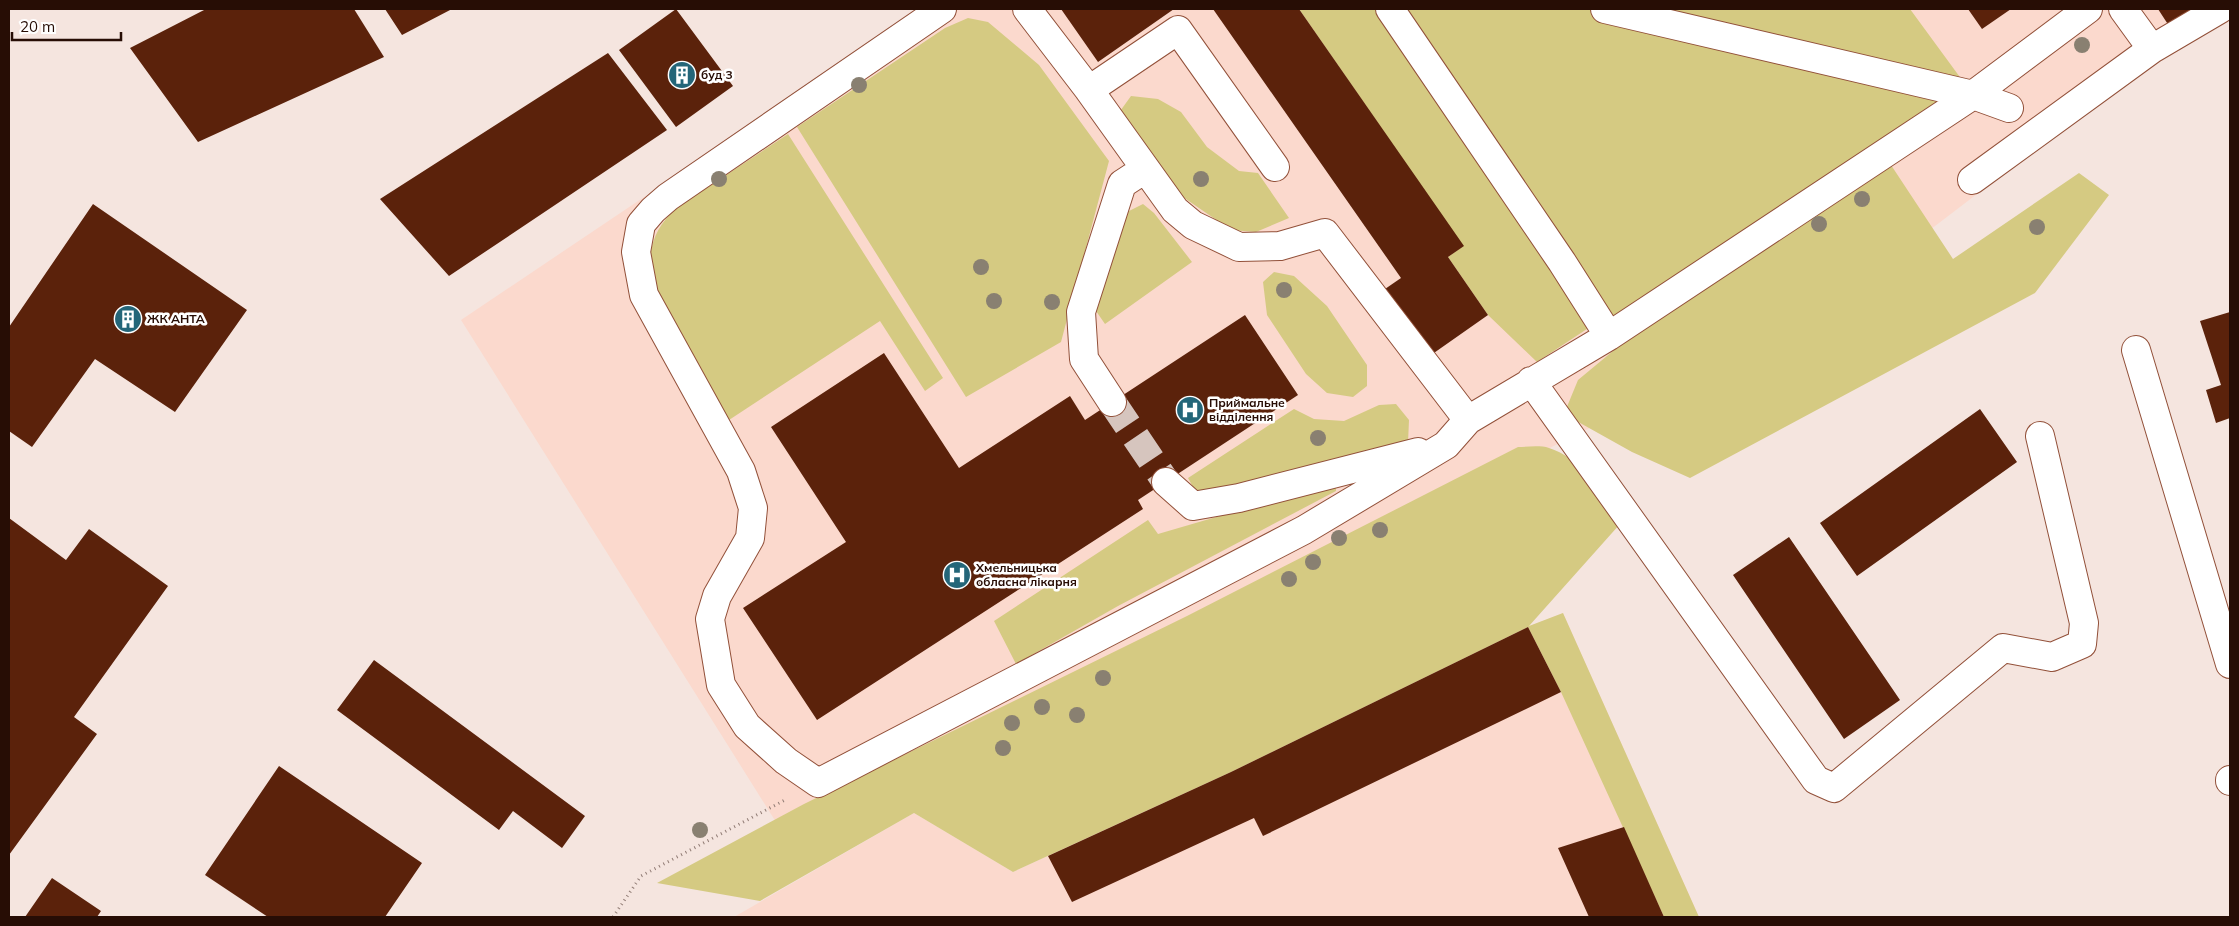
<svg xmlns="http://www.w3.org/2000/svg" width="2239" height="926" font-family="Mulish,sans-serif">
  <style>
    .built { fill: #fbd9cd }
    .green { fill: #d5ca82 }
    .building { fill: #5b220b }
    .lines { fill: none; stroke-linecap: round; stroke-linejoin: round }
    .minor-tunnel { stroke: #d6c5be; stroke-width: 28; stroke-dasharray: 28 14; stroke-linecap: butt }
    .minor-casing { stroke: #925039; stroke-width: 30 }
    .path { stroke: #917c75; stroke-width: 3; stroke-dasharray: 1 4; stroke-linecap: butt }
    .minor { stroke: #fff; stroke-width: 28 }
    .tree { fill: #898071 }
    .labels { text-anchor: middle; stroke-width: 5; stroke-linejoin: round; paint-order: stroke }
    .poi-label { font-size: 12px; font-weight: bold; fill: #270d05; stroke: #fff; text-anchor: start }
  </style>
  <rect width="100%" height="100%" fill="#f5e5df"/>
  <!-- built -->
  <path class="built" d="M 924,9 L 2230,9 L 2158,56 L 1821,313 L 781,830 L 461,320 Z
    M 1563,613 L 1699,917 L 734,917 L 914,813 L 1013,872 L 1231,772 L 1528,627 Z"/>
  <!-- green -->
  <path class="green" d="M 1299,9 L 1381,9 L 1596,323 L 1537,362 L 1488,315 L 1448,257 L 1463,246 Z
    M 1390,9 L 1910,9 L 1973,95 L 1609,336 Z
    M 968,18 L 988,22 L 1039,65 L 1109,161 L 1061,342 L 966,397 L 797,127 L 945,28 Z
    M 1131,96 L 1158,99 L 1181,112 L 1207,147 L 1239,171 L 1258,173 L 1289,218 L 1256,232 L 1231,230 L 1180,195 L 1118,114 Z
    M 788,134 L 943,378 L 925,391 L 880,321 L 729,420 C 707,383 647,299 650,259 C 652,237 660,224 675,209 Z
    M 1891,165 L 1953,259 L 2079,173 L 2109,195 L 2035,293 L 1690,478 L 1632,452 L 1564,414 L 1578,380 L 1625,341 Z
    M 1143,204 L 1154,213 L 1192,262 L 1105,324 L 1096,311 L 1125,213 Z
    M 1274,272 L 1294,276 L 1327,306 L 1367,365 L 1367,386 L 1353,397 L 1327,393 L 1306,374 L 1267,315 L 1263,282 Z
    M 1396,404 L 1409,420 L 1408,443 L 1203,505 L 1188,478 L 1294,409 L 1314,419 L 1344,421 L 1379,405 Z
    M 1518,447 C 1527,447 1540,445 1549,448 C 1584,459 1603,496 1620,524 L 1529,626 L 1563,613 L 1699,917 L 1664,917 L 1561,692 L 1528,627 L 1231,772 L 1013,872 L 914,813 L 760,901 L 657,883 L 804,804 L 1187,616 Z
    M 1336,482 L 1336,491 L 1118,606 L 1016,664 L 994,621 L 1148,520 L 1158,534 Z"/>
  <!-- building -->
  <path class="building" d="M 206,9 L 354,9 L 384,57 L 198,142 L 130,48 Z
    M 385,9 L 452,9 L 402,35 Z
    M 676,9 L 733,86 L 676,127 L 619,50 Z
    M 1061,9 L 1174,9 L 1098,62 Z
    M 1213,9 L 1299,9 L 1464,246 L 1448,257 L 1488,315 L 1431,355 L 1385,289 L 1401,278 Z
    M 1968,9 L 2011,9 L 1982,29 Z
    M 2158,9 L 2201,9 L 2171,29 Z
    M 608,53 L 667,130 L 449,276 L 380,199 Z
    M 93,204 L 247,310 L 175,412 L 95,359 L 32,447 L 9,431 L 9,327 Z
    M 2230,312 L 2230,418 L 2216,423 L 2206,390 L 2221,385 L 2200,321 Z
    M 1245,315 L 1298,395 L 1138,500 L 1143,509 L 817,720 L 743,608 L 846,542 L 771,427 L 884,353 L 959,468 L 1070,396 L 1085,420 Z
    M 1980,409 L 2017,462 L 1857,576 L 1820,523 Z
    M 9,518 L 66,560 L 89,529 L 168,586 L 74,717 L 97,734 L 9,855 Z
    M 1789,537 L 1900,700 L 1844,739 L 1733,575 Z
    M 1528,627 L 1561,692 L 1263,836 L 1254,818 L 1072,902 L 1048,856 L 1231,772 Z
    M 374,660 L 585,816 L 562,848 L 513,811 L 499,830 L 337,710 Z
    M 279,766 L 422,863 L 385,917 L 268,917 L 205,875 Z
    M 1624,827 L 1664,917 L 1589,917 L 1558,848 Z
    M 52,878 L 101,911 L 97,917 L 25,917 Z"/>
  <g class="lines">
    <!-- minor-tunnel -->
    <path class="minor-tunnel" d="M 1112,402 L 1166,482"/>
    <!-- minor casing -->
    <g class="minor-casing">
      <path id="minor" d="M 942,9 L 668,197 L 653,210 L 641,224 L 636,252 L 644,295 L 741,471 L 753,508 L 750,538 L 717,596 L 710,619 L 721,685 L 747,726 L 786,761 L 818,783 L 1304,530 L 1446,445 L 1468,420 L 1609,336 L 1973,95 L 1605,9
        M 1027,9 L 1089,90 L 1175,210 L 1193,225 L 1239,247 L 1280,246 L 1325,233 L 1468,420
        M 1390,9 L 1562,262 L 1609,336
        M 2123,9 L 2152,49
        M 1089,90 L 1178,30 L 1275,167
        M 1973,95 L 2088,9
        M 1973,95 L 2009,108
        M 1972,180 L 2152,49 L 2220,9
        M 2136,350 L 2230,664
        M 1531,381 L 1816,780 L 1834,788 L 2003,648 L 2052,657 L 2082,644 L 2084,623 L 2040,436
        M 1112,402 L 1084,359 L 1081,312 L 1122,184 L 1145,169
        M 1166,482 L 1193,506 L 1239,498 L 1418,452
        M 2230,780 L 2230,781"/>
    </g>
    <!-- path -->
    <path class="path" d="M 613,917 L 641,876 L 785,800"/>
    <!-- minor -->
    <use href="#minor" class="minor"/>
  </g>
  <!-- trees -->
  <g class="tree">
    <circle cx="2082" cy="45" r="8"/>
    <circle cx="859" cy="85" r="8"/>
    <circle cx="719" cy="179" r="8"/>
    <circle cx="1201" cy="179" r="8"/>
    <circle cx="1862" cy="199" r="8"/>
    <circle cx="1819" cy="224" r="8"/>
    <circle cx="2037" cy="227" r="8"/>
    <circle cx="981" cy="267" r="8"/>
    <circle cx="1284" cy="290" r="8"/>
    <circle cx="994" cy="301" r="8"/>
    <circle cx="1052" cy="302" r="8"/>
    <circle cx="1318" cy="438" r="8"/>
    <circle cx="1380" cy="530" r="8"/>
    <circle cx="1339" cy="538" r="8"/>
    <circle cx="1313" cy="562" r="8"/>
    <circle cx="1289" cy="579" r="8"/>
    <circle cx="1103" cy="678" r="8"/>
    <circle cx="1042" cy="707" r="8"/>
    <circle cx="1077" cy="715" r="8"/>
    <circle cx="1012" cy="723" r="8"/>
    <circle cx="1003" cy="748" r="8"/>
    <circle cx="700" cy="830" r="8"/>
  </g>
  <!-- icons -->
  <defs>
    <g id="building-disc" transform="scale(1.4375)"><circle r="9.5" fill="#246679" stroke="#fff"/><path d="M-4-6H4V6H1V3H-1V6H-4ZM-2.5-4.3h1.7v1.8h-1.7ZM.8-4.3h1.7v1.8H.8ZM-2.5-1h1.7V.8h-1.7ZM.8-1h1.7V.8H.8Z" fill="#fff"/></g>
    <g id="hospital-disc" transform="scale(1.4375)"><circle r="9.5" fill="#246679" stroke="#fff"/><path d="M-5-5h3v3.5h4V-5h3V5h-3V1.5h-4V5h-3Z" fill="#fff"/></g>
  </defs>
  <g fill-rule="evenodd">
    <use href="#building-disc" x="682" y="75"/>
    <use href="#building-disc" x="128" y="319"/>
    <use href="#hospital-disc" x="1190" y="410"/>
    <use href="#hospital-disc" x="957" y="575"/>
  </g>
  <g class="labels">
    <!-- poi labels -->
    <g class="poi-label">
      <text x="701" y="79">буд 3</text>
      <text x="147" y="323">ЖК АНТА</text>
      <text x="1209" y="407">Приймальне<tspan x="1209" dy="14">відділення</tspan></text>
      <text x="976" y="572">Хмельницька<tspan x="976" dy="14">обласна лікарня</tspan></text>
    </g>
  </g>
  <!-- border -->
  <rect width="2239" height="926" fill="none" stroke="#270d05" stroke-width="20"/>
  <!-- scale -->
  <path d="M12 32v8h109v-8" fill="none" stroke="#270d05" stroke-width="2.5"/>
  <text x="20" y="32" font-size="15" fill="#270d05" stroke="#ffffff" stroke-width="4" paint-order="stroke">20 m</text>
</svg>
